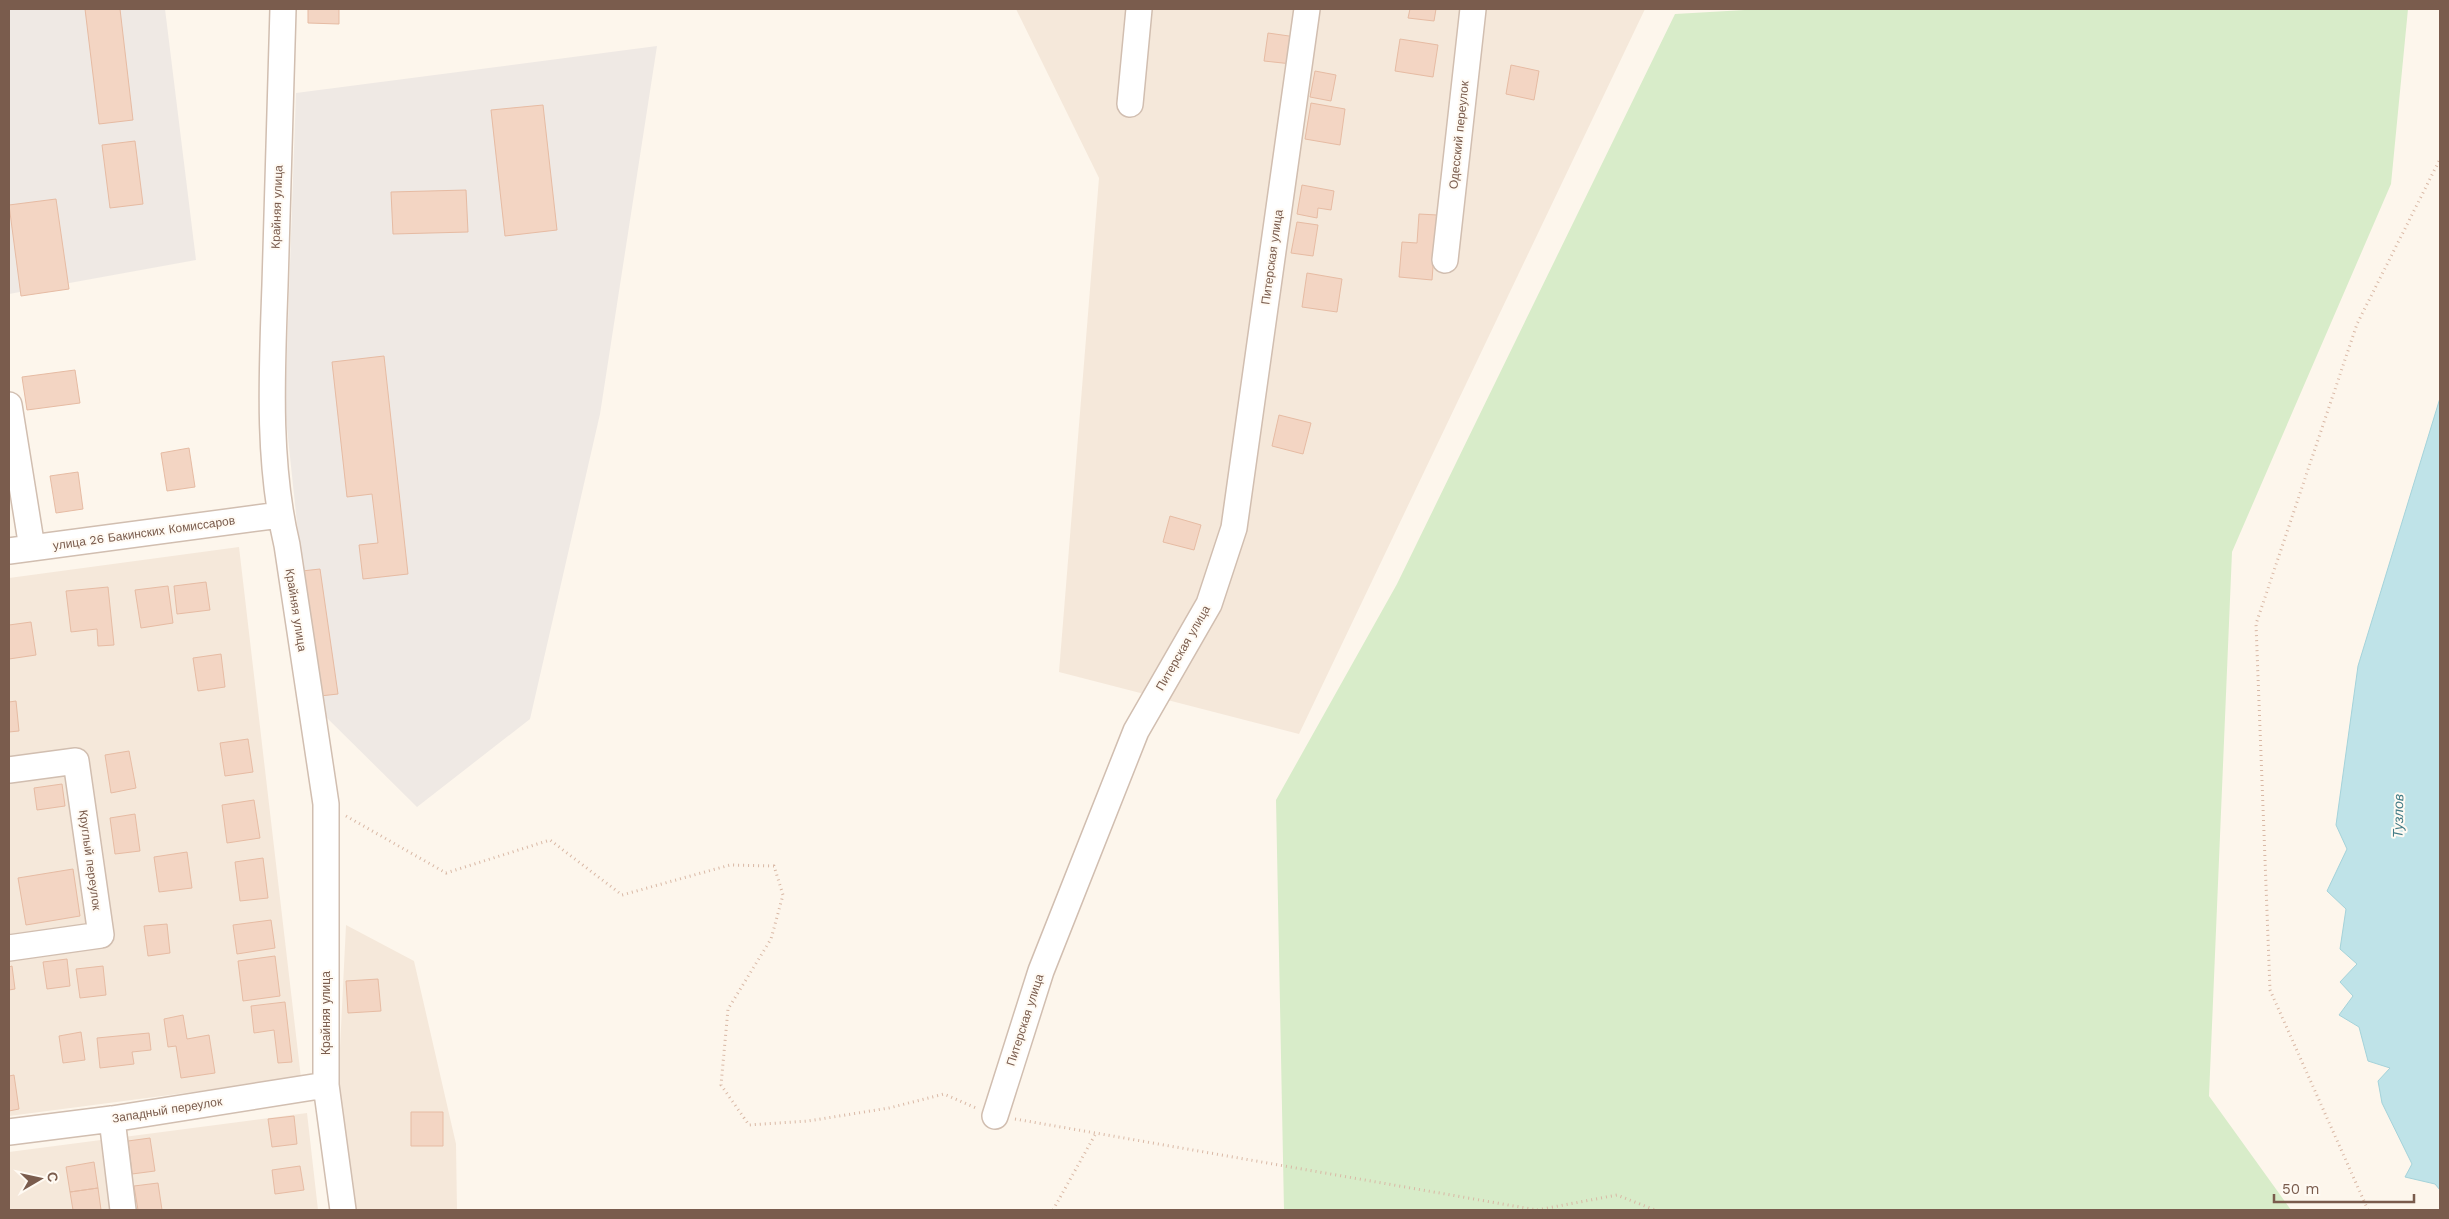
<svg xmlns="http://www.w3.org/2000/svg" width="2449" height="1219" font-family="'Work Sans',sans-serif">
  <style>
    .residential { fill: #f5e8da }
    .industrial { fill: #efe9e4 }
    .green { fill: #d8ecc9 }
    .water { fill: #bfe3e8; stroke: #a5d3da }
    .building { fill: #f3d5c3; stroke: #e6bba3 }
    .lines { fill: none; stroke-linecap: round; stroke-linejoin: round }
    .minor-casing { stroke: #d1beb0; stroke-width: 28 }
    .path { stroke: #d9b8a5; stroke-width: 3; stroke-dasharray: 1 4; stroke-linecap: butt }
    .minor { stroke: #fff; stroke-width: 25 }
    .labels { text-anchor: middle; stroke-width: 4; stroke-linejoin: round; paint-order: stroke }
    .street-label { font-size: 12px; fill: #7a5c4d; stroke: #fffaf3 }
    .water-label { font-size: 14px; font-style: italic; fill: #437c86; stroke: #fffaf3 }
  </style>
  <rect width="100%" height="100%" fill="#fdf6ec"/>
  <!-- residential -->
  <path class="residential" d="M 1016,9 L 1645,9 L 1299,734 L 1059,672 L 1099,178 Z
    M 239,547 L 301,1078 L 9,1116 L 9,578 Z
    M 346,925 L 414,961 L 456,1144 L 457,1210 L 354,1210 L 338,1089 Z
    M 307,1113 L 318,1210 L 9,1210 L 9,1152 Z"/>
  <!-- industrial -->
  <path class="industrial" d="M 9,9 L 165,9 L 196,260 L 9,294 Z
    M 657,46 L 600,414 L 530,719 L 417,807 L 324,715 L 302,571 L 285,409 L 296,93 Z"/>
  <!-- green -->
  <path class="green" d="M 1762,9 L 2408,9 L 2391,184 L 2232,552 L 2209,1096 L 2291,1210 L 1284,1210 L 1276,800 L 1397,584 L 1675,14 Z"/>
  <!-- water -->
  <path class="water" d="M 2440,398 L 2440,1190 L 2435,1184 L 2405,1177 L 2412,1164 L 2382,1103 L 2378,1081 L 2390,1068 L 2368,1061 L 2359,1027 L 2339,1015 L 2353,996 L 2340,982 L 2357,964 L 2340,949 L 2346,909 L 2327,891 L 2347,849 L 2336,825 L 2358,666 Z"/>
  <!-- building -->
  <path class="building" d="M 85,9 L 120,9 L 133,120 L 99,124 Z
    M 308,9 L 339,9 L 339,24 L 308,23 Z
    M 1410,9 L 1436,9 L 1434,21 L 1408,18 Z
    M 1268,33 L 1296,37 L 1292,64 L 1264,61 Z
    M 1400,39 L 1438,45 L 1433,77 L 1395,71 Z
    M 1511,65 L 1539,71 L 1534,100 L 1506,94 Z
    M 1315,71 L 1336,75 L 1331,101 L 1310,97 Z
    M 1311,103 L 1345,109 L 1340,145 L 1305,139 Z
    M 543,105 L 557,230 L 505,236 L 491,110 Z
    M 135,141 L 143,204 L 110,208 L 102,145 Z
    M 1302,185 L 1334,191 L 1331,210 L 1318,208 L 1317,218 L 1297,214 Z
    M 466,190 L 468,232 L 393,234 L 391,192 Z
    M 56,199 L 69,289 L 21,296 L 9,205 Z
    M 1419,214 L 1437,215 L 1432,280 L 1399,277 L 1402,242 L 1417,243 Z
    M 1297,222 L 1318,225 L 1313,256 L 1291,253 Z
    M 1307,273 L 1342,279 L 1337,312 L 1302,307 Z
    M 384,356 L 408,574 L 363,579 L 359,545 L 378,543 L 372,494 L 347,497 L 332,362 Z
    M 75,370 L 80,403 L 27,410 L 22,377 Z
    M 1279,415 L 1311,423 L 1303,454 L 1272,446 Z
    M 189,448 L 195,487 L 167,491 L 161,453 Z
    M 78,472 L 83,509 L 56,513 L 50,476 Z
    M 1170,516 L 1201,525 L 1194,550 L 1163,542 Z
    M 320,569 L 338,694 L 320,696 L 302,571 Z
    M 206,582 L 210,610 L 177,614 L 174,586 Z
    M 168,586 L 173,623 L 141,628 L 135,590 Z
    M 108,587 L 114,645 L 98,646 L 97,629 L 71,632 L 66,591 Z
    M 31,622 L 36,655 L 9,659 L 9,625 Z
    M 221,654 L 225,687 L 198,691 L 193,658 Z
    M 16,701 L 19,731 L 9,732 L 9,702 Z
    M 248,739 L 253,772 L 225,776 L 220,743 Z
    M 129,751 L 136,788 L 111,793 L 105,755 Z
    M 62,784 L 65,806 L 37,810 L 34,788 Z
    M 254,800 L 260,838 L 227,843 L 222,805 Z
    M 135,814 L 140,851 L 115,854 L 110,818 Z
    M 187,852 L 192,888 L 159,892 L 154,857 Z
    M 263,858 L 268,898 L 240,901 L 235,862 Z
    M 73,869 L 80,916 L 26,925 L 18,878 Z
    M 271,920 L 275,948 L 237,954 L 233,925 Z
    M 167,924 L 170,953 L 148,956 L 144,926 Z
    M 275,956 L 280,996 L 243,1001 L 238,961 Z
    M 67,959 L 70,986 L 47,989 L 43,962 Z
    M 12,966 L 15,989 L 9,990 L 9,967 Z
    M 103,966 L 106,995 L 80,998 L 76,969 Z
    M 378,979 L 381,1011 L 348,1013 L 346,981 Z
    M 285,1002 L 292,1062 L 278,1063 L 274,1030 L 254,1033 L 251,1006 Z
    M 183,1015 L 187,1039 L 209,1035 L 215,1073 L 181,1078 L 176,1046 L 168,1047 L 164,1019 Z
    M 81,1032 L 85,1060 L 63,1063 L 59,1036 Z
    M 149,1033 L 151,1050 L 132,1052 L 134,1064 L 100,1068 L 97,1038 Z
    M 14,1075 L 19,1109 L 9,1111 L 9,1076 Z
    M 411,1112 L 443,1112 L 443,1146 L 411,1146 Z
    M 294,1116 L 297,1144 L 272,1147 L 268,1119 Z
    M 150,1138 L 155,1171 L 132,1174 L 128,1141 Z
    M 94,1162 L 98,1188 L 70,1192 L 66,1167 Z
    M 300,1166 L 304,1190 L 275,1194 L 272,1170 Z
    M 158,1183 L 162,1210 L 138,1210 L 134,1186 Z
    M 98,1188 L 101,1210 L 73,1210 L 70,1192 Z"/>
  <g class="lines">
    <!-- minor casing -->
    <g class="minor-casing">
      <path id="minor" d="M 283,9 C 280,101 278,193 275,285 C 272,371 267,461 287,545 L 326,804 L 326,1085 L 343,1210
        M 1130,104 L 1139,9
        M 1445,260 L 1473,9
        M 9,405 L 32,548
        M 9,551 L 280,515
        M 9,770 L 76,761 L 101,935 L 9,948
        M 995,1116 L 1041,971 L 1136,731 L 1209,604 L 1234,528 L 1307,9
        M 112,1119 L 123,1210
        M 9,1132 L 112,1119 L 326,1085"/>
    </g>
    <!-- path -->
    <path class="path" d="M 346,816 L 446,873 L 550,840 L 622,895 L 730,865 L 774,866 L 783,895 L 771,939 L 728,1009 L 721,1085 L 749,1125 L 808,1121 L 889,1108 L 944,1094 L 976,1108
      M 1015,1119 L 1537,1210 L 1617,1195 L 1655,1210
      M 1053,1210 L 1096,1133
      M 2368,1210 L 2270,990 L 2256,624 L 2357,324 L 2440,159"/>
    <!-- minor -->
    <use href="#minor" class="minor"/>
  </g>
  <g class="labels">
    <!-- street labels -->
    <g class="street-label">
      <text transform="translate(1459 135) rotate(-84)" y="4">Одесский переулок</text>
      <text transform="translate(277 207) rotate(-88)" y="4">Крайняя улица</text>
      <text transform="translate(1272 257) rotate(-82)" y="4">Питерская улица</text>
      <text transform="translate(144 533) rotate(-8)" y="4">улица 26 Бакинских Комиссаров</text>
      <text transform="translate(296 610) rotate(81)" y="4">Крайняя улица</text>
      <text transform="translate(1183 648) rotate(-60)" y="4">Питерская улица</text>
      <text transform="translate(90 860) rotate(82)" y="4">Круглый переулок</text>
      <text transform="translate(326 1013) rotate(-90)" y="4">Крайняя улица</text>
      <text transform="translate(1025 1020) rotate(-72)" y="4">Питерская улица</text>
      <text transform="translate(167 1110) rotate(-9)" y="4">Западный переулок</text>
    </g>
    <!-- water labels -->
    <g class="water-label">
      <text transform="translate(2398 816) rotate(-89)" y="5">Тузлов</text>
    </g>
  </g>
  <!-- border -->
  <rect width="2449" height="1219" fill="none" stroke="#7a5c4d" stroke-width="20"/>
  <!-- north arrow -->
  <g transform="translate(40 1179) rotate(81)" stroke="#fffaf3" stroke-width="4" paint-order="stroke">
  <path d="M0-4L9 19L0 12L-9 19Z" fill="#7a5c4d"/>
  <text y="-8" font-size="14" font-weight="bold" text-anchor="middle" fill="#7a5c4d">С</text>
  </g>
  <!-- scale -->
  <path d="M2274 1194v8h140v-8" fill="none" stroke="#7a5c4d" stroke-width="2.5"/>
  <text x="2282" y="1194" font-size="15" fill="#7a5c4d" stroke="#fffaf3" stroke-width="4" paint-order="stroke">50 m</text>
</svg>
